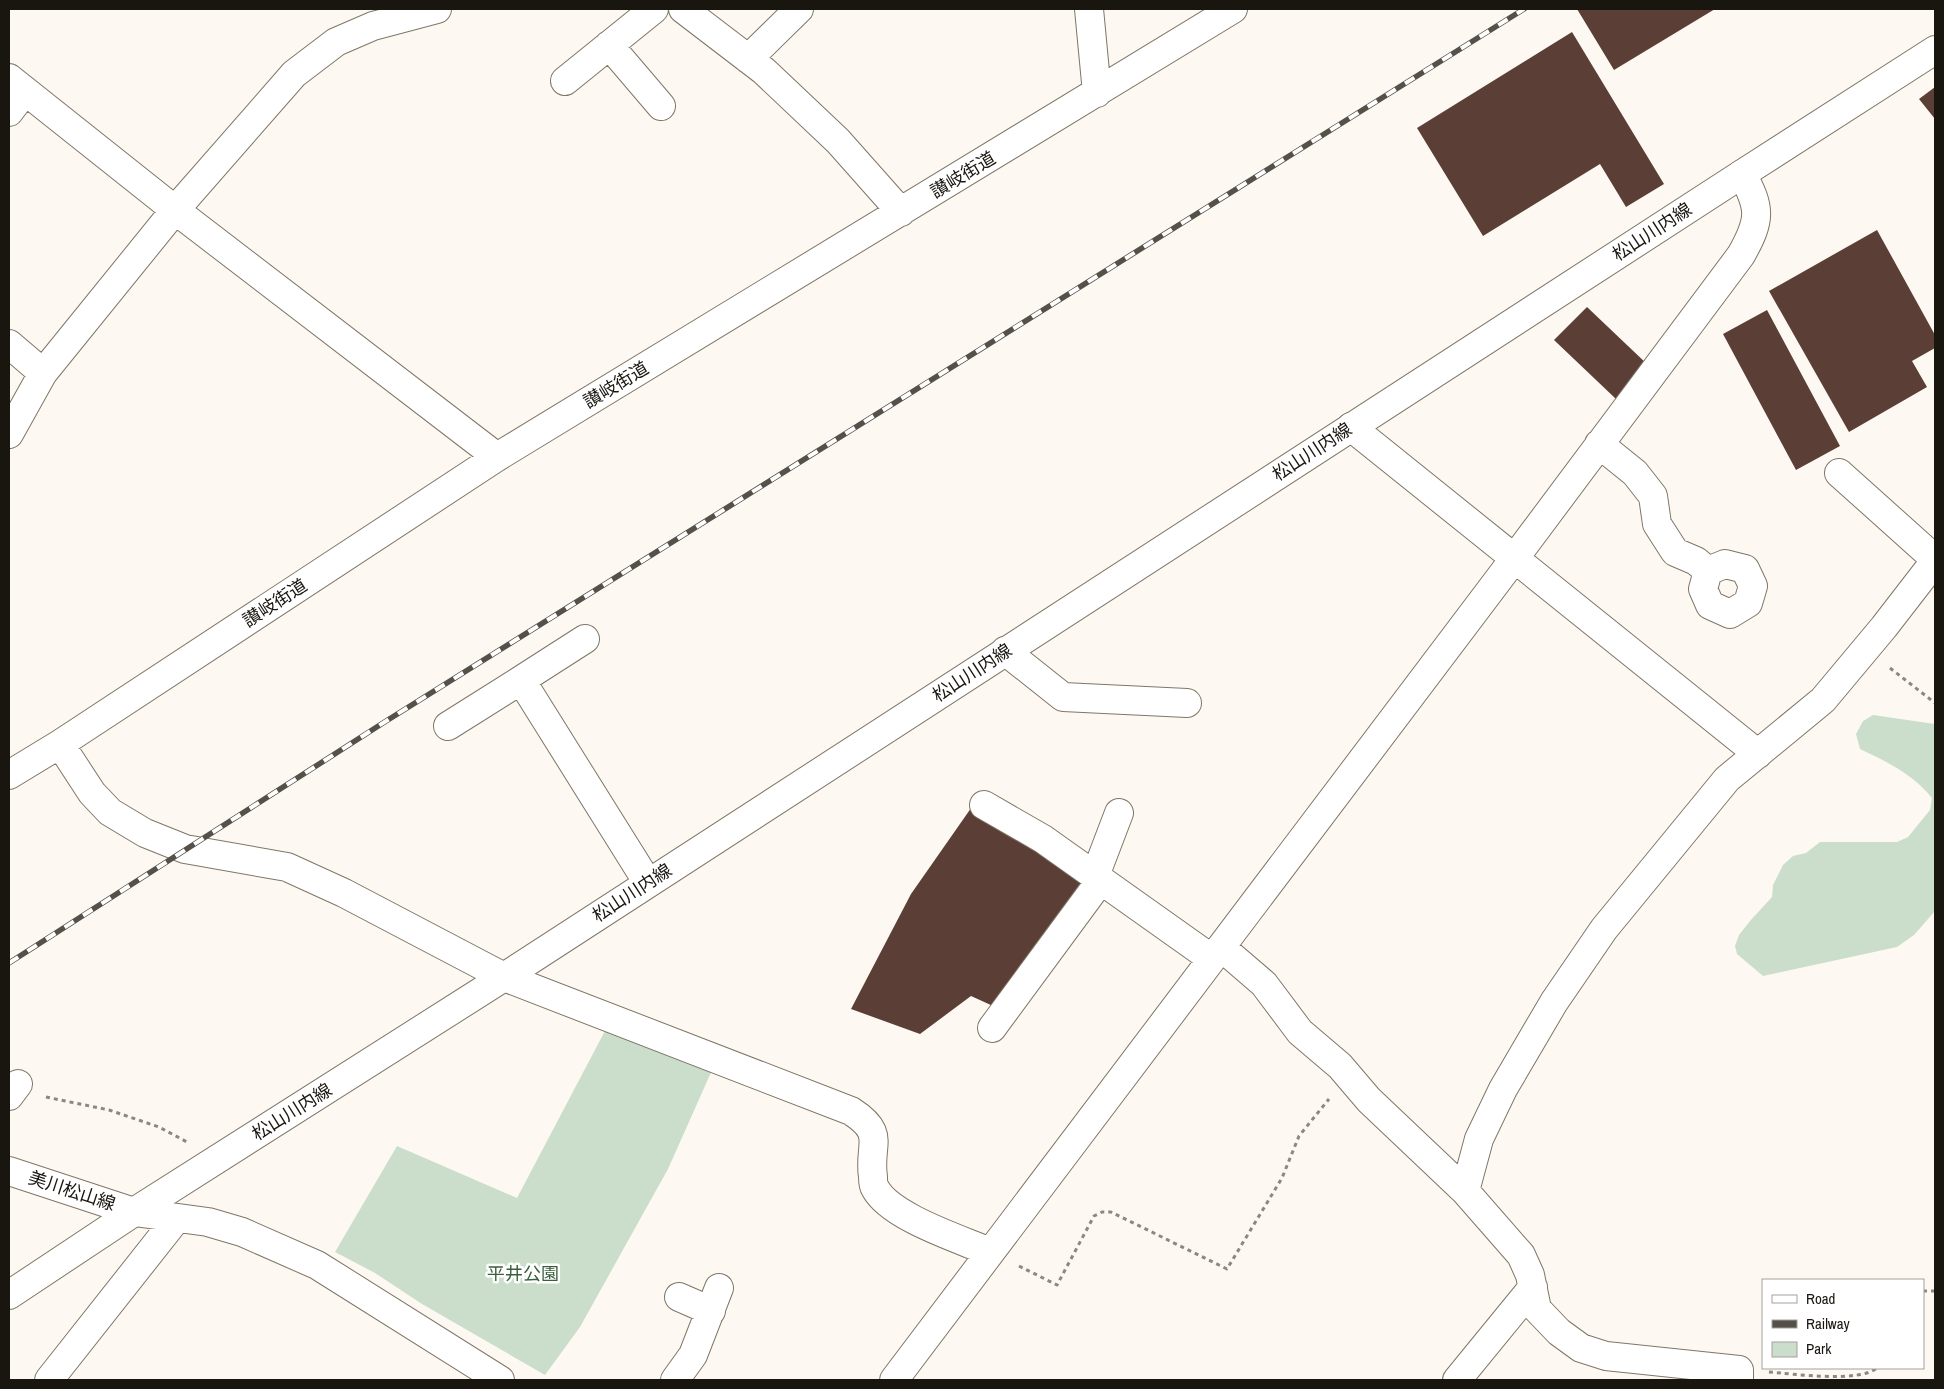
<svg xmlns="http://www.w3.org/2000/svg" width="1944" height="1389" font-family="'Archivo Narrow','Noto Sans JP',sans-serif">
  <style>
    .green { fill: #cbdecb }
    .building { fill: #5b3f36 }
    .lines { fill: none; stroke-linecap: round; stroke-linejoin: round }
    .street-casing { stroke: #807666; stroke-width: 30 }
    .secondary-casing { stroke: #807666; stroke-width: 30 }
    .path { stroke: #8b8781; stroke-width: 3; stroke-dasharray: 4 4; stroke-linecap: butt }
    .street { stroke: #fff; stroke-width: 28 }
    .secondary { stroke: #fff; stroke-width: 28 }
    .rail-casing { stroke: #55514a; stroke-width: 5.5 }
    .rail { stroke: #fff; stroke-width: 4; stroke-dasharray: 11; stroke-linecap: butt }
    .labels { text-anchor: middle; stroke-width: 5; stroke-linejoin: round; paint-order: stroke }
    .street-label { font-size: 18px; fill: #19150f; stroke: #fff }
    .park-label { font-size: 18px; fill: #395f3a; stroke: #fff }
  </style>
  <rect width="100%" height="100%" fill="#fdf9f2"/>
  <!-- green -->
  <path class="green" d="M 1873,715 L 1935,724 L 1935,911 L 1914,935 L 1897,947 L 1763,976 L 1737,954 L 1735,946 L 1739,935 L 1750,921 L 1772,897 L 1773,885 L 1783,865 L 1793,856 L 1806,853 L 1820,842 L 1897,842 L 1908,837 L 1930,810 L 1932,798 C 1913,774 1887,762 1860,749 L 1856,734 L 1863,721 Z
    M 607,1027 L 713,1068 L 668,1169 L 580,1327 L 545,1375 L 422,1304 L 375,1273 L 335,1252 L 397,1146 L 517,1198 Z"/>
  <!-- building -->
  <path class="building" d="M 1577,9 L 1715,9 L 1614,70 Z
    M 1572,32 L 1664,184 L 1626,207 L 1600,164 L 1483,236 L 1417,128 Z
    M 1935,87 L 1935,119 L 1919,99 Z
    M 1877,230 L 1935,335 L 1935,348 L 1912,361 L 1927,387 L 1849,432 L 1769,291 Z
    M 1587,307 L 1648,365 L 1616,399 L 1554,340 Z
    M 1767,310 L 1840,446 L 1796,470 L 1723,334 Z
    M 976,801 L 1101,880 L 1004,1011 L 971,996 L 920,1034 L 851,1009 L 911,894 Z"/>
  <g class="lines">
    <!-- street casing -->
    <g class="street-casing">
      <path id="street" d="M 683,9 L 764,71 L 838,141 L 901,212
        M 1089,9 L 1097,93
        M 609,45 L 661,106
        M 748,59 L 799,9
        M 9,78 L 175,210 L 497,457
        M 565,81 L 654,9
        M 9,112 L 25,91
        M 9,344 L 43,373
        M 1351,427 L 1758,754
        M 9,434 L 43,373 L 175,210 L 294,74 L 336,42 L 373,26 L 437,9
        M 1599,444 L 1635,473 L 1653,496 L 1657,524 L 1675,552 L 1696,561 L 1708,571 L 1703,589 L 1710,605 L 1730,614 L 1748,603 L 1753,586 L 1745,569 L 1725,564 L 1708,571
        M 1839,473 L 1935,559
        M 1005,651 L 1063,697 L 1187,703
        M 521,680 L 585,639
        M 448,726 L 521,680 L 648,883
        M 60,744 L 92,793 L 110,812 L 145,833 L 185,849 L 287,867 L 344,893 L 504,977 L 851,1111 C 887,1134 868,1144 873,1177 C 873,1180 873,1185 875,1188 C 890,1217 960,1239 990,1252
        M 9,775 L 60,744 L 497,457 L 1233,9
        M 984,805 L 1043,839 L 1212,959
        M 1095,876 L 1119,813
        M 1221,947 L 1264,984 L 1300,1032 L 1340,1066 L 1369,1100 L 1465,1191 L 1521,1255 L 1530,1275 L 1537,1309 L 1559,1332 L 1581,1348 L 1606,1356 L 1739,1370 L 1739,1380
        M 992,1028 L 1101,880
        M 9,1096 L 18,1084
        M 1465,1191 L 1479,1139 L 1503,1089 L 1554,1002 L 1604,929 L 1727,779 L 1823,700 L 1884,627 L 1935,561
        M 134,1212 L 208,1222 L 242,1232 L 317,1265 L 500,1380
        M 679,1297 L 711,1311
        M 49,1380 L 177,1218
        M 675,1380 L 693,1355 L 719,1288
        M 894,1380 L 1514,559 L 1741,255 C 1761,220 1761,208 1742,174
        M 1457,1380 L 1533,1287"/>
    </g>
    <!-- secondary casing -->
    <g class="secondary-casing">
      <path id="secondary" d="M 9,1171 L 134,1212
        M 9,1295 L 134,1212 L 504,977 L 1742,174 L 1935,50"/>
    </g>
    <!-- path -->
    <path class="path" d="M 1890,668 L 1935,703
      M 46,1097 L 109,1110 L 159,1127 L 187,1142
      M 1019,1266 L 1057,1285 L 1094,1216 L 1102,1212 L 1111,1212 L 1227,1269 L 1282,1178 L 1299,1136 L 1329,1099
      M 1923,1291 L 1935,1291
      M 1769,1372 C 1794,1374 1859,1383 1877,1368"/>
    <!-- street -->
    <use href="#street" class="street"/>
    <!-- secondary -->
    <use href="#secondary" class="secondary"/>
    <!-- rail casing -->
    <g class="rail-casing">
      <path id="rail" d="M 9,963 L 383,723 L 1524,9"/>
    </g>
    <!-- rail -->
    <use href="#rail" class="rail"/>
  </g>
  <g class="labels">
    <!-- street labels -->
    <g class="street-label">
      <text transform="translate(963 175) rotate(-31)" y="6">讃岐街道</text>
      <text transform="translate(1652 232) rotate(-33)" y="6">松山川内線</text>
      <text transform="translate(616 385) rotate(-31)" y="6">讃岐街道</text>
      <text transform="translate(1312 452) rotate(-33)" y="6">松山川内線</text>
      <text transform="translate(275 603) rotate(-33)" y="6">讃岐街道</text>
      <text transform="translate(972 673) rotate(-33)" y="6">松山川内線</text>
      <text transform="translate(632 893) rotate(-33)" y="6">松山川内線</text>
      <text transform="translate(292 1112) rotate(-32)" y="6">松山川内線</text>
      <text transform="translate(72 1191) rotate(18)" y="6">美川松山線</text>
    </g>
    <!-- park labels -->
    <g class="park-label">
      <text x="523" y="1280">平井公園</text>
    </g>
  </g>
  <!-- border -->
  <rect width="1944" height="1389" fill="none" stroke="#19150f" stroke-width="20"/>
  <!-- legend -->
  <rect x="1762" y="1279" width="162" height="90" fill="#ffffff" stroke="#a3a19f"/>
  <rect x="1772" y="1295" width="25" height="8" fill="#ffffff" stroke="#a3a19f"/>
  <text x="1806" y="1304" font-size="15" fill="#19150f">Road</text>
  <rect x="1772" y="1320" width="25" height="8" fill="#55514a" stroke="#a3a19f"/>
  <text x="1806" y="1329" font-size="15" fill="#19150f">Railway</text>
  <rect x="1772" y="1342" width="25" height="15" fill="#cbdecb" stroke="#a3a19f"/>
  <text x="1806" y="1354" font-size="15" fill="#19150f">Park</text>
</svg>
